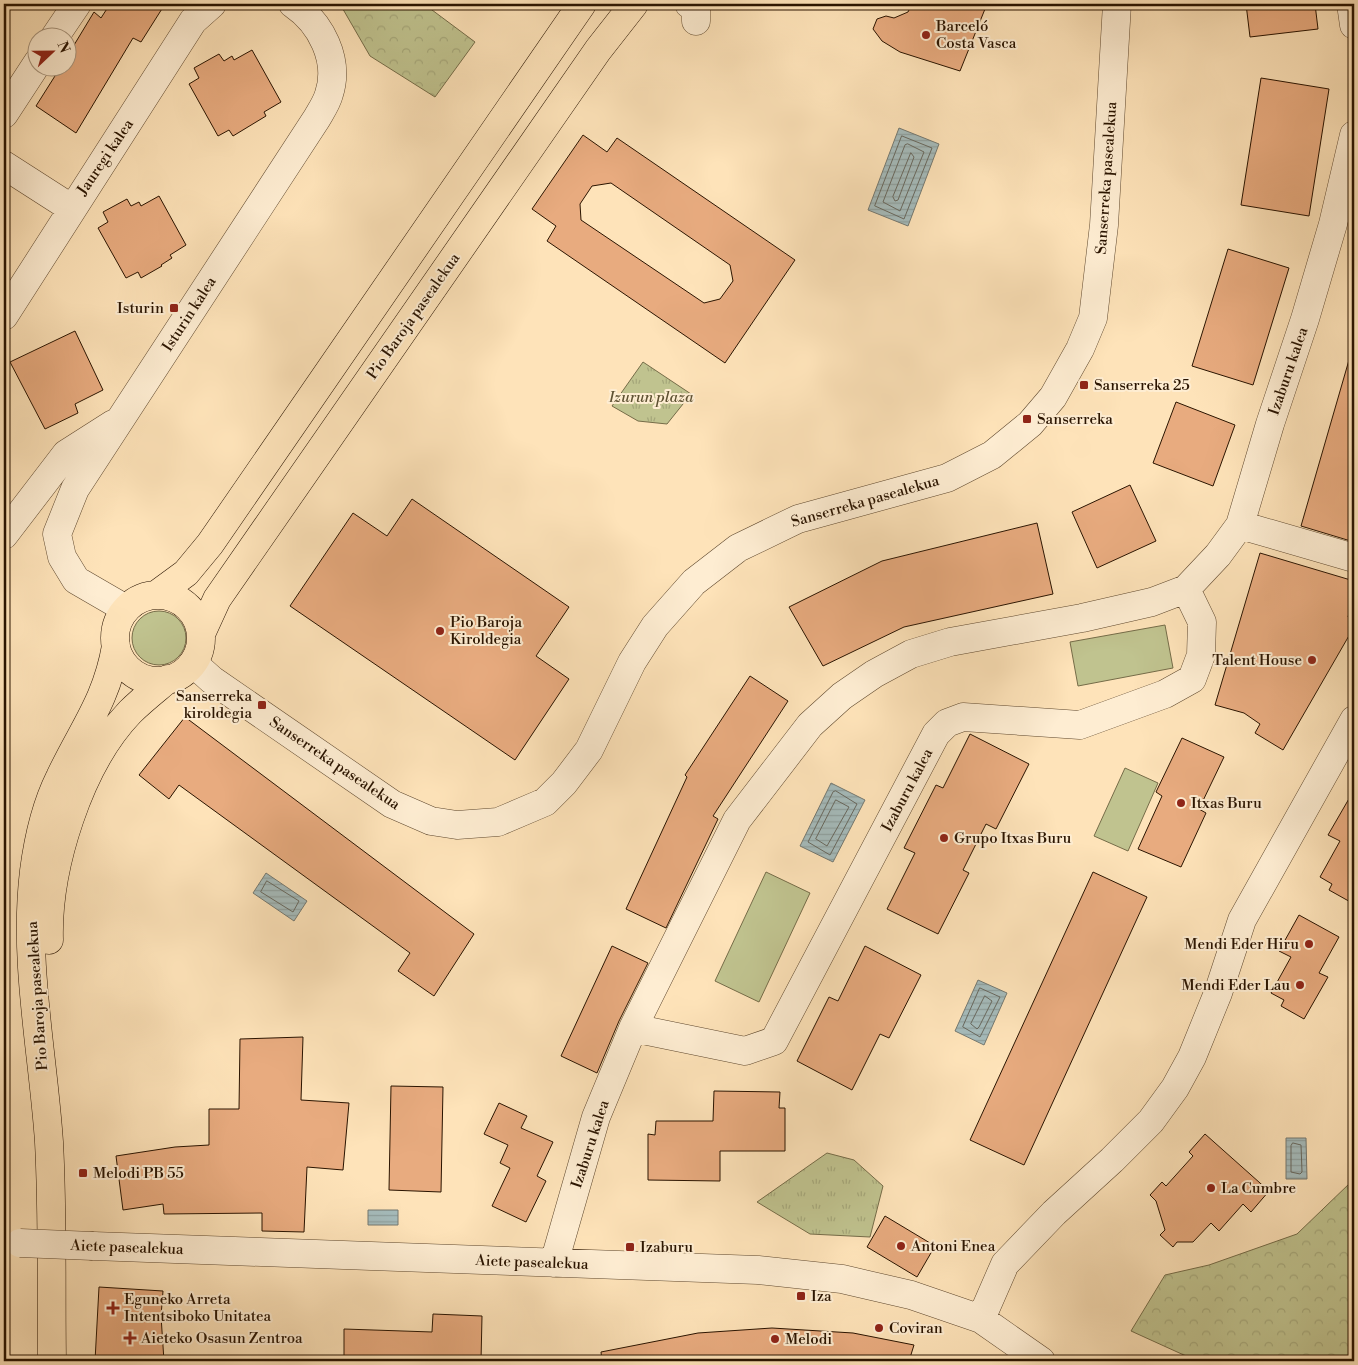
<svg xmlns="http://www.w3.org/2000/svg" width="1358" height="1365" font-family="'Libre Bodoni',serif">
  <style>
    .green { fill: #c0c38f; stroke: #756c48 }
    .forest { fill: url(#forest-crowns); stroke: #756c48 }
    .park { fill: url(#park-tufts); stroke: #756c48 }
    .water { fill: url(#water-rules); stroke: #747870 }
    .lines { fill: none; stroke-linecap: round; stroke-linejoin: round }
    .shore { stroke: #68685e; stroke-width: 1 }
    .building { fill: #e8ab7f; stroke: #2a1400; fill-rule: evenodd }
    .minor-casing { stroke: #5f482e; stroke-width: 29 }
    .major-casing { stroke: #2a1400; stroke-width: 29 }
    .minor { stroke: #feedd2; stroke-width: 28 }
    .major { stroke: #fee3b9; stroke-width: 28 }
    .minor-bridge-casing { stroke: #5f482e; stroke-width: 29; stroke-linecap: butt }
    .minor-bridge { stroke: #feedd2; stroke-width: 28 }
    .poi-dot { fill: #8f2418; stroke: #feedd2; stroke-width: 2 }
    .labels { text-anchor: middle; stroke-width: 4; stroke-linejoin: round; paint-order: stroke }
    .poi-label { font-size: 15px; fill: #2a1400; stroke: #feedd2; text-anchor: start }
    .street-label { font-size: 15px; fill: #2a1400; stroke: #feedd2 }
    .park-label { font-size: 15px; font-style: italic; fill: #5e5132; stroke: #feedd2 }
  </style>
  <defs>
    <pattern id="forest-crowns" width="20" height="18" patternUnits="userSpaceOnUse" patternTransform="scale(1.25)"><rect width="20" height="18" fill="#c0c38f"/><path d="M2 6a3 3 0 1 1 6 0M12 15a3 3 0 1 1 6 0" fill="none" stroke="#a5a77a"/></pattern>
    <pattern id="park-tufts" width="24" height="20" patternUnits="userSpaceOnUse" patternTransform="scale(1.25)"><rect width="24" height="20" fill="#c0c38f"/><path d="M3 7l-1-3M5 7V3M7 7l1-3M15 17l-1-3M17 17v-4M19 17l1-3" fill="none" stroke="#a5a77a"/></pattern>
    <pattern id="water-rules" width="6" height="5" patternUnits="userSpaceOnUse" patternTransform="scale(1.25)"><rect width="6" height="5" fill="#a5bbbb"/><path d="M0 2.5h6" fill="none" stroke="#8ea09f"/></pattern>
  </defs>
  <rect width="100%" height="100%" fill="#fee3b9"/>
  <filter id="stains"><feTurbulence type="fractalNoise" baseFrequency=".004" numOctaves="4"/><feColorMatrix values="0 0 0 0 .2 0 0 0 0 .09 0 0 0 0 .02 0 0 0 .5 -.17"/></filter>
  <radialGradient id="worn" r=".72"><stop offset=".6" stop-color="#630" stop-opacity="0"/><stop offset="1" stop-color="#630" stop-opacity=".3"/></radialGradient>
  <!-- green -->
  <path class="green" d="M132 638a27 27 0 1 1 54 0a27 27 0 1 1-54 0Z
    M 1165,625 L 1173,668 L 1078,686 L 1070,642 Z
    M 1125,768 L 1158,783 L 1128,851 L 1094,836 Z
    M 766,872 L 810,893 L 759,1002 L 715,981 Z"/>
  <!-- forest -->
  <path class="forest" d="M 340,4 L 424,4 L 475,42 L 435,97 L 370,56 Z
    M 1354,1117 L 1354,1361 L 1197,1361 L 1131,1331 L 1165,1275 L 1209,1265 L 1297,1234 L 1350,1183 Z"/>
  <!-- park -->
  <path class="park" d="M 643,362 L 691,394 L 667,424 L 638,421 L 612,406 Z
    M 827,1153 L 854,1160 L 883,1186 L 870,1237 L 810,1234 L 757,1202 Z"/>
  <!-- water -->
  <path class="water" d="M 899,128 L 939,144 L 908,226 L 868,210 Z
    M 831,783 L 865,800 L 833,862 L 800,846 Z
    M 266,873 L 307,901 L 294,921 L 253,893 Z
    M 978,980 L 1007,993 L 984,1045 L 955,1031 Z
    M 1286,1138 L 1306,1138 L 1307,1179 L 1286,1179 Z
    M 368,1210 L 398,1210 L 398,1225 L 368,1225 Z"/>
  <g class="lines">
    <!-- shore -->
    <path class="shore" d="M 902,136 L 932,148 L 904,219 L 875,206 Z
      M 908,144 L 924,152 L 900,211 L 883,202 L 905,145 Z
      M 911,153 L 914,157 L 898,200 L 895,201 L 893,197 Z
      M 836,791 L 857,804 L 830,855 L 808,842 L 833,792 Z
      M 836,800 L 849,807 L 827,846 L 816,839 Z
      M 267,881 L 299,901 L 293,912 L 261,892 Z
      M 980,988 L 1000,997 L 980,1037 L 963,1027 Z
      M 985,996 L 992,1001 L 979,1027 L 977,1029 L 971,1024 Z
      M 1293,1143 L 1301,1145 L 1302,1172 L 1300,1174 L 1291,1172 L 1291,1146 Z"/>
  </g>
  <!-- building -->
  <path class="building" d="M 110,4 L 165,4 L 141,42 L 133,38 L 76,133 L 36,106 L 60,68 L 68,68 L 68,55 L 94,12 L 101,18 Z
    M 912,4 L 987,4 L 960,71 L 900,52 L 882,41 L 873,29 L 877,19 L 886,16 L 894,18 L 908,12 Z
    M 1246,4 L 1315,4 L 1318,29 L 1250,37 Z
    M 252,50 L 281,102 L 264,112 L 266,116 L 233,136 L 229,130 L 218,136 L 189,84 L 199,78 L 194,68 L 219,54 L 224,61 L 232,56 L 234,60 Z
    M 1261,78 L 1329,89 L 1309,216 L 1241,205 Z
    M 583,135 L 607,152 L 617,138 L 795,260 L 725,363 L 547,241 L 556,226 L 532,209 ZM 611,183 L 730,265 L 733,281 L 720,299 L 704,303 L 581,220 L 580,204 L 592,186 Z
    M 159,196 L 186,245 L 170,255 L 172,258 L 161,265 L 162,266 L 141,278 L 138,272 L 126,278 L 98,228 L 108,222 L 103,212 L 127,199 L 131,206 L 139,202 L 141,206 Z
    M 1228,249 L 1289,268 L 1253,385 L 1192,366 Z
    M 75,331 L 103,390 L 75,404 L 78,413 L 45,429 L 10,362 Z
    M 1349,360 L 1354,361 L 1354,542 L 1301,526 Z
    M 1176,402 L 1235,425 L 1213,486 L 1153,463 Z
    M 1130,485 L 1156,541 L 1097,568 L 1072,512 Z
    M 412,499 L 569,607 L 536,656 L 569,679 L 515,760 L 290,606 L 353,513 L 387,536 Z
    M 1037,523 L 1053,594 L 904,627 L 823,666 L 789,607 L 882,561 Z
    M 1260,553 L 1354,581 L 1354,595 L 1348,617 L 1354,620 L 1354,627 L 1283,750 L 1255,733 L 1260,724 L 1244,713 L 1215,705 Z
    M 750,676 L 788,701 L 713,816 L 718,819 L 666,928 L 626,909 L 687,777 L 685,775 Z
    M 185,717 L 474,934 L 434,996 L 398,971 L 410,953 L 179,785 L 169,799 L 139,775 Z
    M 970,734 L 1029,764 L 996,829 L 986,824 L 963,870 L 969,873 L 938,934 L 887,909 L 915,853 L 904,848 L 936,785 L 943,788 Z
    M 1182,738 L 1224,757 L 1199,809 L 1206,813 L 1181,867 L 1138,849 L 1162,796 L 1156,792 Z
    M 1354,790 L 1354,904 L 1329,890 L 1332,884 L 1320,877 L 1340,841 L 1328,835 Z
    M 1093,872 L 1147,897 L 1024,1165 L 970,1140 Z
    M 1299,915 L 1339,937 L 1319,973 L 1328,977 L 1304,1019 L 1281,1006 L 1284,1000 L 1271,993 L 1291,957 L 1279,951 Z
    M 612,946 L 648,963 L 619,1021 L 597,1073 L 561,1056 Z
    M 865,946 L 921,975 L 889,1038 L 880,1034 L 852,1090 L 797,1061 L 829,997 L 838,1001 Z
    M 303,1037 L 301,1100 L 349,1103 L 343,1170 L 307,1167 L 304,1232 L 262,1231 L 262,1213 L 164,1214 L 163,1204 L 123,1210 L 116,1156 L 175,1147 L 209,1145 L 209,1109 L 239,1109 L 240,1039 Z
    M 391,1086 L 443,1087 L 441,1192 L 389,1190 Z
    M 714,1091 L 780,1092 L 779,1108 L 785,1108 L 785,1151 L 720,1151 L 720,1181 L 648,1180 L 648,1134 L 655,1135 L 656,1121 L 713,1121 Z
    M 499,1103 L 527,1116 L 521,1128 L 553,1142 L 537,1176 L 546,1181 L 526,1222 L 492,1206 L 510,1168 L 500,1163 L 508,1145 L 484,1134 Z
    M 1205,1134 L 1269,1191 L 1251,1212 L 1243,1204 L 1219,1231 L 1211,1223 L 1193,1242 L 1177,1242 L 1173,1247 L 1160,1235 L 1165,1230 L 1156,1201 L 1150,1195 L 1162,1182 L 1166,1186 L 1193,1156 L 1189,1152 Z
    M 885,1216 L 935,1246 L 917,1277 L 867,1247 Z
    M 99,1287 L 163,1291 L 161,1316 L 164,1361 L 95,1361 Z
    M 433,1314 L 482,1316 L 481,1361 L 344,1359 L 344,1329 L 432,1332 Z
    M 772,1328 L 853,1333 L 914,1345 L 909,1361 L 602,1361 L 601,1352 L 698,1333 Z"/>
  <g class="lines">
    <!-- minor casing -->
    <g class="minor-casing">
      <path id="minor" d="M 689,4 L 696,8 L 696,21
        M 1351,4 L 1354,25
        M 54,38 L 77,4
        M 4,114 L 38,62
        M 4,165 L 71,208
        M 4,316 L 193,21 L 212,4
        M 1240,525 L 1354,558
        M 4,535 L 66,454 L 113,424
        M 126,609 L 76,580 L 62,557 L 57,534 L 75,489 L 317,118 C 321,111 327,102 329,94 C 340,60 321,23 293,4
        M 193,663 L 212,680 L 392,804 L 431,821 L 457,825 L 498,822 L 545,802 L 564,783 L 589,750 L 632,662 L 655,626 L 694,582 L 738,548 L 798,519 L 947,478 L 992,455 L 1030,424 L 1053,397 L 1080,349 L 1093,318 L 1104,225 L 1117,4
        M 633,1028 L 745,1051 L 774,1041 L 936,734 L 947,723 L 963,717 L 1080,725 L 1165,694 L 1192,679 L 1201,655 L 1202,622 L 1186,589
        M 93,1246 L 758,1270 L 842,1279 L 911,1295 L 981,1319 L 1041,1361
        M 554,1263 L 596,1117 L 633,1028 L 737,820 L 810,725 L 842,696 L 874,674 L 911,654 L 950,642 L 1082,618 L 1152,602 L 1186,589 L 1218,555 L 1240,525 L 1270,424 L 1305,319 L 1333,224 L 1354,135
        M 981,1319 L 1005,1264 L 1054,1213 L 1112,1160 L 1151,1121 L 1175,1088 L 1192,1057 L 1218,993 L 1242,920 L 1354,720"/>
    </g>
    <!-- major casing -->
    <g class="major-casing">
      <path id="major" d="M 156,595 L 186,573 L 210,544 L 582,4
        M115 638a43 43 0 1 1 86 0a43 43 0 1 1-86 0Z
        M 201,634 L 217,599 L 598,50 L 634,4
        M 49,940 C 47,868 79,765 130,712 C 142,700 155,690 168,679
        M 52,1361 C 51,1288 53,1215 49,1142 C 43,1053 23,961 34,871 C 38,840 46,805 60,777 C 82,730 107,700 116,646"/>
    </g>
    <!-- minor -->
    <use href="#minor" class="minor"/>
    <!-- major -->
    <use href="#major" class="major"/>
    <!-- minor-bridge casing -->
    <g class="minor-bridge-casing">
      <path id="minor-bridge" d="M 20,1243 L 93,1246"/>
    </g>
    <!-- minor-bridge -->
    <use href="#minor-bridge" class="minor-bridge"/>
  </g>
  <!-- markers -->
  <g class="poi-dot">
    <circle cx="926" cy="35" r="5"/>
    <rect x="169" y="303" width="10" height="10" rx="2.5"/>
    <rect x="1079" y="380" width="10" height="10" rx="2.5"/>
    <rect x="1022" y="414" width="10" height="10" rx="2.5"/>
    <circle cx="440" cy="631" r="5"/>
    <circle cx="1312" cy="660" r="5"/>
    <rect x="257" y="700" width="10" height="10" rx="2.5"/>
    <circle cx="1181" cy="803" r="5"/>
    <circle cx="944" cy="838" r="5"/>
    <circle cx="1309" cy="944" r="5"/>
    <circle cx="1300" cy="985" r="5"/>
    <rect x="78" y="1168" width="10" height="10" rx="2.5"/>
    <circle cx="1211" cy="1188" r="5"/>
    <circle cx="901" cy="1246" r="5"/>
    <rect x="625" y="1242" width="10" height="10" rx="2.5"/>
    <rect x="796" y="1291" width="10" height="10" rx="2.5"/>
    <path d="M110.5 1300.5h5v5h5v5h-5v5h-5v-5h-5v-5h5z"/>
    <circle cx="879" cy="1328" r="5"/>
    <path d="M127.5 1330.5h5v5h5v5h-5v5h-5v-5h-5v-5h5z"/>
    <circle cx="775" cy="1339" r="5"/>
  </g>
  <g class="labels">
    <!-- poi labels -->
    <g class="poi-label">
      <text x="936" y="31">Barceló<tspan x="936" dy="17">Costa Vasca</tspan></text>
      <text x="164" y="313" text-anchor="end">Isturin</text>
      <text x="1094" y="390">Sanserreka 25</text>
      <text x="1037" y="424">Sanserreka</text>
      <text x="450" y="627">Pio Baroja<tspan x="450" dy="17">Kiroldegia</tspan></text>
      <text x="1302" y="665" text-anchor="end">Talent House</text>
      <text x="252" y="701" text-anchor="end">Sanserreka<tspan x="252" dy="17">kiroldegia</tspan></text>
      <text x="1191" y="808">Itxas Buru</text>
      <text x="954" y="843">Grupo Itxas Buru</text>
      <text x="1299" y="949" text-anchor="end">Mendi Eder Hiru</text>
      <text x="1290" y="990" text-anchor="end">Mendi Eder Lau</text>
      <text x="93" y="1178">Melodi PB 55</text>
      <text x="1221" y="1193">La Cumbre</text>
      <text x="911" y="1251">Antoni Enea</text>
      <text x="640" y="1252">Izaburu</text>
      <text x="811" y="1301">Iza</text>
      <text x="124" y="1304">Eguneko Arreta<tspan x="124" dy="17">Intentsiboko Unitatea</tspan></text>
      <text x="889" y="1333">Coviran</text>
      <text x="141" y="1343">Aieteko Osasun Zentroa</text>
      <text x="785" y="1344">Melodi</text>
    </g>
    <!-- street labels -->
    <g class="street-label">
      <text transform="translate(105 157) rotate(-56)" y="5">Jauregi kalea</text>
      <text transform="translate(1106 178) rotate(-86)" y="5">Sanserreka pasealekua</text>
      <text transform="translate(189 314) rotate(-57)" y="5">Isturin kalea</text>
      <text transform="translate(413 316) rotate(-55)" y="5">Pio Baroja pasealekua</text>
      <text transform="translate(1288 371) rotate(-71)" y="5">Izaburu kalea</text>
      <text transform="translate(865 501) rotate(-16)" y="5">Sanserreka pasealekua</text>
      <text transform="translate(335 763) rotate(34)" y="5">Sanserreka pasealekua</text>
      <text transform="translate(907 790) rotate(-62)" y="5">Izaburu kalea</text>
      <text transform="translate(37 996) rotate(-94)" y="5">Pio Baroja pasealekua</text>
      <text transform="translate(590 1144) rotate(-72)" y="5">Izaburu kalea</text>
      <text transform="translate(127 1247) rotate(2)" y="5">Aiete pasealekua</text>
      <text transform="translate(532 1262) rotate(2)" y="5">Aiete pasealekua</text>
    </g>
    <!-- park labels -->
    <g class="park-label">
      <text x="651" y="402">Izurun plaza</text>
    </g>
  </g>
  <!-- margin -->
  <rect width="1358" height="1365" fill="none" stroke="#fee3b9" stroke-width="20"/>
  <rect x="5" y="5" width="1348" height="1355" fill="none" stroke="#2a1400" stroke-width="2.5"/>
  <rect x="10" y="10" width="1338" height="1345" fill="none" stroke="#2a1400"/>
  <!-- north arrow -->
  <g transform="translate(52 52) rotate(68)"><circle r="24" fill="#feedd2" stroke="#a9967e"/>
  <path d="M0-4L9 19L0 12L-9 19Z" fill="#8f2418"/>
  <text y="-8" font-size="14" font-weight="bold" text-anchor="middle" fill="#2a1400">N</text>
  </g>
  <rect width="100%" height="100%" filter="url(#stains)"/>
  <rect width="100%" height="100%" fill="url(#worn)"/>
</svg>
